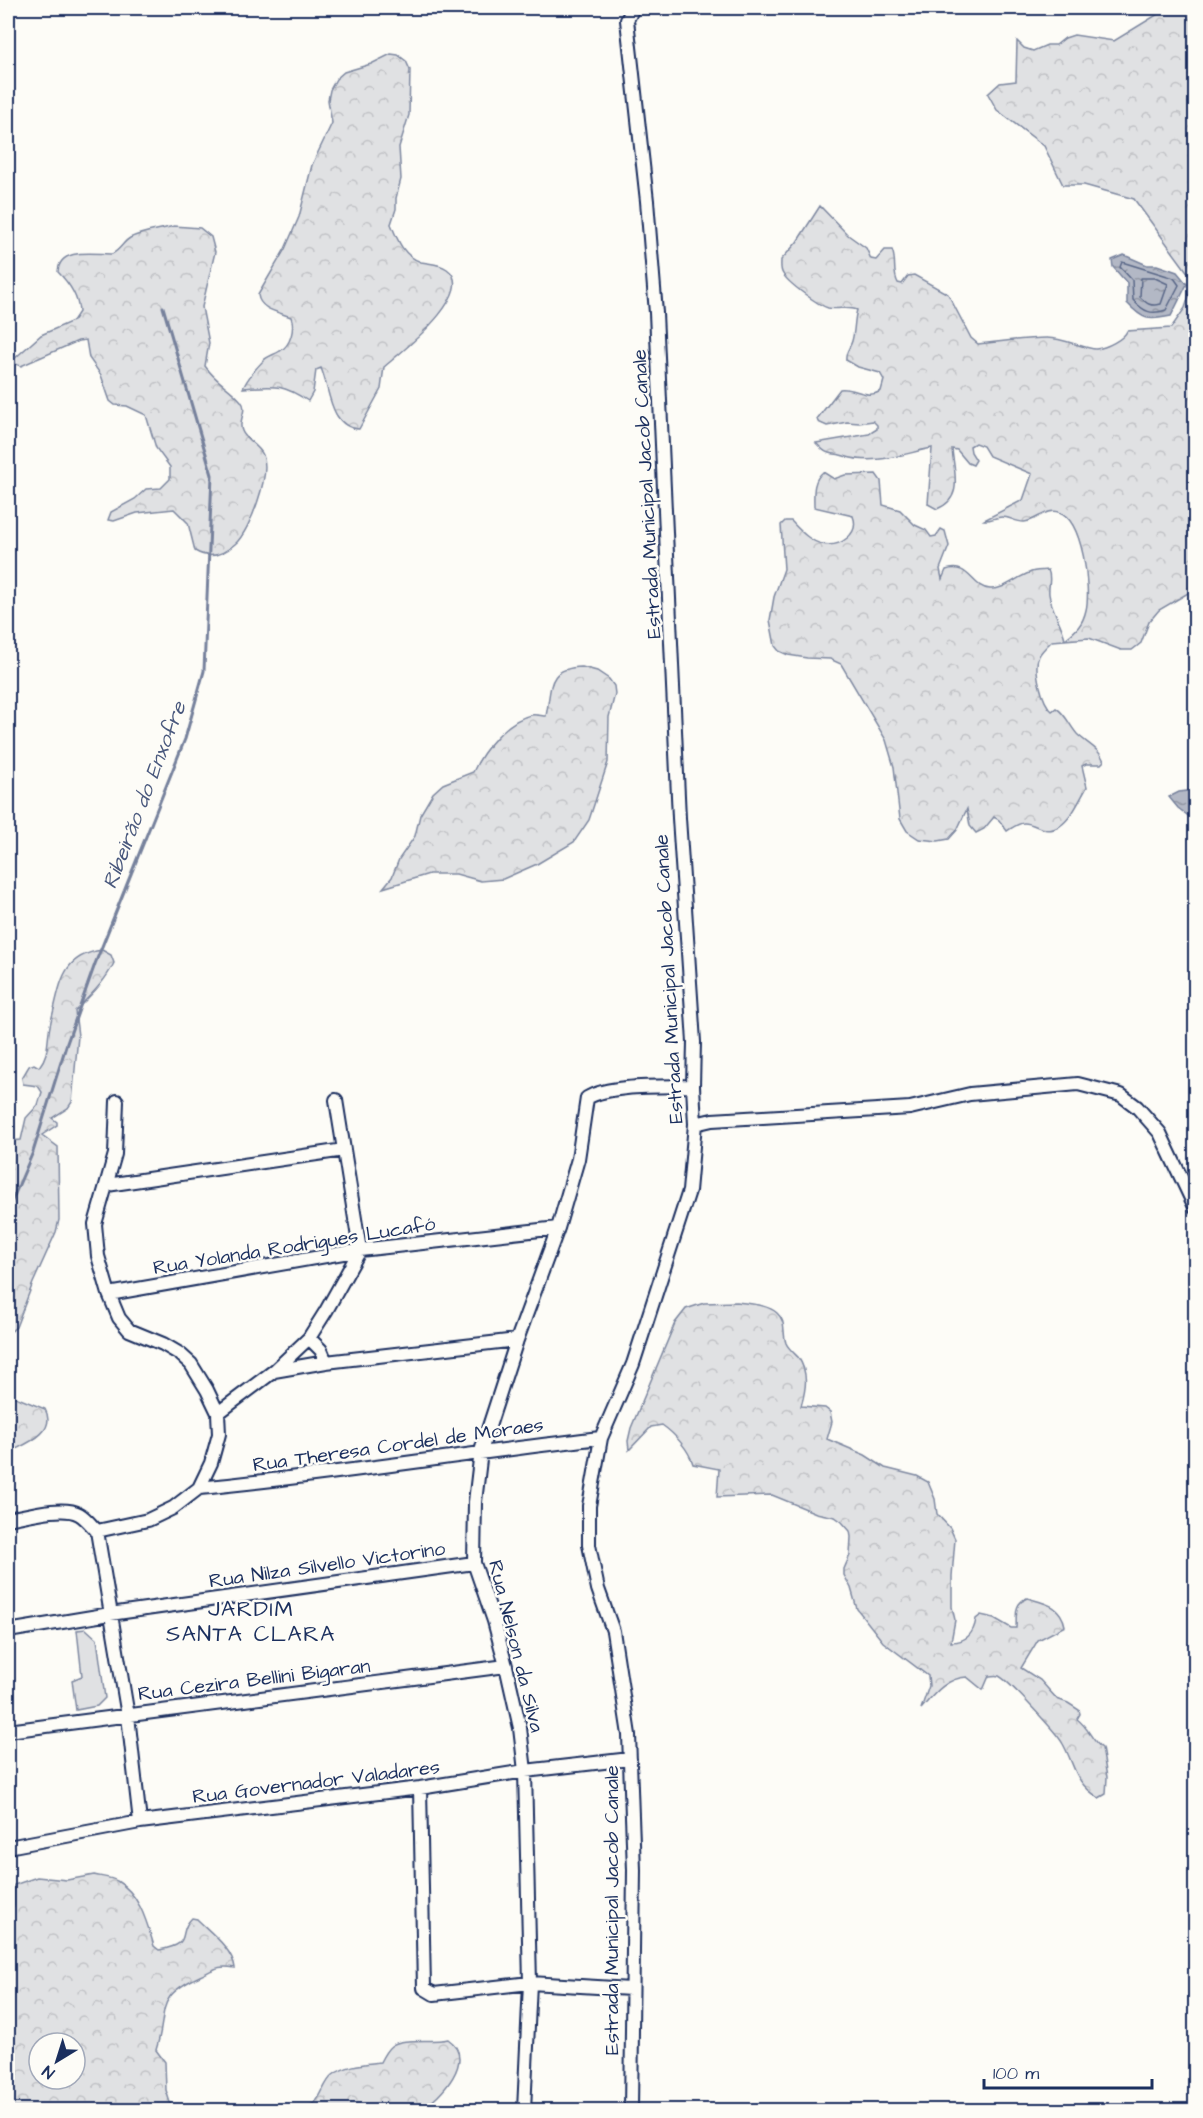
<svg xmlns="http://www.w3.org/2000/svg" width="1203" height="2118" font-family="'Architects Daughter',sans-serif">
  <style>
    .green { fill: #e0e1e3; stroke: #7e88a0; stroke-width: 1.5 }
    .forest { fill: url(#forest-crowns); stroke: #7e88a0; stroke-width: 1.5; fill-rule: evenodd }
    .water { fill: url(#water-ripples); stroke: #76819c; stroke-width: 1.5 }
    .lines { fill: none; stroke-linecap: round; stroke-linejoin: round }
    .shore { stroke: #586687; stroke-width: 1.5 }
    .stream { stroke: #76819c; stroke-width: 3 }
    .minor-casing { stroke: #1b2f5e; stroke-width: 16 }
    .minor { stroke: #fdfcf7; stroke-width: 12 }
    .labels { text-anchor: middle; stroke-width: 5; stroke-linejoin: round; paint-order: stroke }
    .street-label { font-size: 20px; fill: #1b2f5e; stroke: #fdfcf7 }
    .water-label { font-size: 21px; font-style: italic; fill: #49587d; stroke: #fdfcf7 }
    .quarter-label { font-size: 22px; letter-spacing: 1.5px; fill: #1b2f5e; stroke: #fdfcf7 }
  </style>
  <defs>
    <pattern id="forest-crowns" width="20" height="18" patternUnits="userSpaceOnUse" patternTransform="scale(1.5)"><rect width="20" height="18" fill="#e0e1e3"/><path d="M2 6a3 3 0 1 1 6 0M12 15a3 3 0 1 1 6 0" fill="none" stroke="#c0c1c5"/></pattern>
    <pattern id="water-ripples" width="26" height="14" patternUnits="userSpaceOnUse" patternTransform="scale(1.5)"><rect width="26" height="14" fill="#b3b8c5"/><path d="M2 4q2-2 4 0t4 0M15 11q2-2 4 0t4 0" fill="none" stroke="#9196a3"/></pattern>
  </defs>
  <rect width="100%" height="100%" fill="#fdfcf7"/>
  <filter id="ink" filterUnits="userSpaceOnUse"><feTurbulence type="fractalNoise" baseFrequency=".0167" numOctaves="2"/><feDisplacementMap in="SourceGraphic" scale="12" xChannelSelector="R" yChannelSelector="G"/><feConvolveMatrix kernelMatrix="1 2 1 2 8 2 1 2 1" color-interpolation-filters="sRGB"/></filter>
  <g filter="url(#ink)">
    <!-- green -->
    <path class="green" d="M 86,1629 L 97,1639 L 105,1698 L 97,1706 L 76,1710 L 72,1680 L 82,1676 L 77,1630 Z"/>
    <!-- forest -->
    <path class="forest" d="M 1177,8 L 1196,8 L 1195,589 L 1159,610 L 1149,622 L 1141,643 L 1132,650 L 1121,650 L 1089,638 L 1052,641 C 1048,645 1041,651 1039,656 C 1033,668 1042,703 1052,711 L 1056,708 C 1066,714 1069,725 1077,734 C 1086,743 1100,749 1104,761 L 1101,764 L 1086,764 L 1082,766 L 1087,787 C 1080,799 1072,818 1060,826 C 1044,836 1037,823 1024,823 C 1018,823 1012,828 1007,831 L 999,820 L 994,817 L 984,829 L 976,833 L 970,826 L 967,809 L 957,830 L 949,839 L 938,841 L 919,839 L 907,831 L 900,819 L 894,767 L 886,740 L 841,664 L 830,659 L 807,658 L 788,655 L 779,651 L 775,646 L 770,620 L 774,597 L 784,569 L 781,525 L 785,521 L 791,521 C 800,530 809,541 822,544 C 840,548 860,534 853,516 L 814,507 C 814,494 812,481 823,472 L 834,479 L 845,475 L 876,474 L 881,481 L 883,505 L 900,510 L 915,525 L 926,530 L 931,537 L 936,536 L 941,529 L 945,531 L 949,546 L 940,569 L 942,579 L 946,570 C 969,562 972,588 990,589 C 1004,590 1017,577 1029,573 C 1035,570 1042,571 1048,570 C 1052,578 1048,585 1049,594 C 1051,609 1062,624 1065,639 C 1076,631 1083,624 1086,610 C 1091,589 1083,520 1059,512 C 1045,508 1037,521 1024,522 C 1016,522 1009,517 1002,517 C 995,517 991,521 984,520 L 1023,500 L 1032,474 L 989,456 L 983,446 L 975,443 L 970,446 L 971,452 L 976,460 L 973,465 L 968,463 L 957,450 L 952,449 C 954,473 964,498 937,509 L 928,504 L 932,448 C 902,454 874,466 844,456 C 828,451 830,458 816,443 L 869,434 L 877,429 L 877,425 L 873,421 L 859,423 L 847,422 L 827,426 L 818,422 L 817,419 L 840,389 C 855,387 866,400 881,391 L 884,380 L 880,373 L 858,367 L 846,360 C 845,352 850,348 852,341 C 855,331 854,320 857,310 C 848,306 838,310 828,308 C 818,305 788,283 783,274 C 780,270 781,265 781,260 L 797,242 L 820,206 L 848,235 L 866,248 L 871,259 L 876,260 L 885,250 L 892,250 C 897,261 892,272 898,283 L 902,284 L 908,276 L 914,275 L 948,294 L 971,338 L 978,344 C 1001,342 1024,338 1047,338 C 1063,338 1085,349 1096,349 C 1106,348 1124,339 1127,331 L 1171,328 L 1185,308 L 1194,281 L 1134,199 L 1084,185 L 1063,185 L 1044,146 L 997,110 L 988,94 L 1000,83 L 1016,81 L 1017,41 L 1024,48 L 1033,51 L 1047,45 L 1056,45 L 1065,38 L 1074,35 L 1114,41 L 1163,11 Z
      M 391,54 L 398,55 L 406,61 L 410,70 L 409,115 L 399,147 L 401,179 L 396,198 L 396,209 L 391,224 C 397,239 403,256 421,262 C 430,264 439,263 447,269 C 479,292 400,353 384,367 L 381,389 L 359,429 C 329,427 330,389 321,368 L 316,370 L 313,392 L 308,401 C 281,383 274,386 243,388 C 248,378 255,369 263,361 C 267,356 274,355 280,351 C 291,345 295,328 291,317 C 279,312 260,310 258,295 L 285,249 L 299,217 L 312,165 L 332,123 L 328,100 L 330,90 L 336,79 L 344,72 L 371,64 Z
      M 174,226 L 200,228 L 211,237 L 215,252 L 202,307 L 209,343 L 205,366 C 216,382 229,387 241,401 C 249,410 237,420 242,431 C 246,441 258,444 263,455 C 271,474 250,531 235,544 C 223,555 210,560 195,551 L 188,523 L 174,509 L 137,513 L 114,521 L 108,520 L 111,512 L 135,499 L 146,489 L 161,488 L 170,479 L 170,467 L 156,448 L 146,415 L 127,406 L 115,405 L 110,401 L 101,375 L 89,358 L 86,340 L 78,341 L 21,366 L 15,364 L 14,359 L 41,335 L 73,321 L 79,312 C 78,296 70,284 58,272 C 59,247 94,254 112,254 C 120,250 123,242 130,238 C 143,231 160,230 174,226 Z
      M 582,667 L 597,671 L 609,679 L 614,686 L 615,694 L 609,717 L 608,762 L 589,820 L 574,842 L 537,864 L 503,879 L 481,881 L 456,874 L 429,874 L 383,888 L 392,877 L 399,859 L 415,836 L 420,815 L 433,793 L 443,784 L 473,772 C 483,750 507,720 531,715 C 536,714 542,716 546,716 C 552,687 546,668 582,667 Z
      M 102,950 L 111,955 L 114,963 C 105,982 90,996 75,1011 L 78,1036 L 72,1102 L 68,1108 L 52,1118 L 57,1122 L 57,1125 L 42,1135 L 58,1147 L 59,1220 L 56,1232 L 33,1283 L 16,1327 L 8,1334 L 8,1151 L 10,1141 L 21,1140 L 26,1118 L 38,1105 L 42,1092 L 38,1086 L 23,1084 L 22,1078 L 29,1066 L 34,1064 L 39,1067 C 48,1056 47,1046 49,1032 C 50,1023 53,1014 55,1005 C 62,975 67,955 102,950 Z
      M 737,1302 C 749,1304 767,1304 777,1313 C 787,1322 782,1332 786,1343 C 788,1348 794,1353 798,1357 C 809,1373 806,1389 801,1406 L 825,1408 L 830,1412 L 832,1422 L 827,1439 L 865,1455 L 885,1468 L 917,1476 L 928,1482 L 935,1499 L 937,1514 L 950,1528 L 955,1539 L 952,1576 L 952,1607 L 955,1620 L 951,1642 C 966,1642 974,1633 976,1619 L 981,1615 L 994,1618 L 1011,1628 L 1016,1628 C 1017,1615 1013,1604 1027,1598 C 1045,1603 1061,1605 1065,1626 L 1038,1640 L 1021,1668 L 1040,1680 L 1057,1699 L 1068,1703 L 1079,1710 L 1080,1714 L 1077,1719 C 1090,1729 1090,1739 1102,1748 L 1107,1777 L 1106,1794 L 1099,1798 C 1074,1782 1076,1768 1063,1744 C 1058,1734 1008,1680 999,1676 C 996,1675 992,1676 989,1676 L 983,1690 L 967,1677 C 946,1678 934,1694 921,1709 L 929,1686 L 928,1676 L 883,1642 L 857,1609 L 851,1588 L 844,1575 L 844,1569 L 850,1555 L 851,1537 L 850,1531 L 842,1522 L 835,1517 L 816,1513 L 772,1495 L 717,1497 L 719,1469 L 693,1464 C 689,1450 675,1434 662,1425 L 651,1427 L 629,1450 L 628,1441 L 631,1428 L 675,1323 L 686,1309 L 704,1303 Z
      M 8,1394 L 45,1409 C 58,1433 25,1444 8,1453 Z
      M 94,1875 C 101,1877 111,1877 117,1881 C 140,1894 147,1923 154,1946 L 159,1950 C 196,1943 175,1934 192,1918 L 197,1919 C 210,1932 233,1949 235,1968 C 218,1965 215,1969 200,1976 C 153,1998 169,2009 156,2050 L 165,2062 L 166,2090 L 172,2109 L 169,2110 L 158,2105 L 153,2110 L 8,2110 L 8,1911 L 14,1906 L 14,1885 L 37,1877 L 67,1880 ZM 39,2043 L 75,2043 L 75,2079 L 39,2079 Z
      M 448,2039 C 477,2059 441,2097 421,2110 L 296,2110 L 300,2106 C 322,2110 320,2085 333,2075 C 346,2065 364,2064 380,2062 C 383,2056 386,2050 391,2046 C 402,2037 432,2043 448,2039 Z"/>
    <!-- water -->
    <path class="water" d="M 1124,255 L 1147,265 L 1157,265 L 1177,272 L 1187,284 L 1171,316 C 1148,321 1143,320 1127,303 L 1127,283 L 1113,267 L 1112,260 Z
      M 1195,790 L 1196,790 L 1195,821 L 1178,808 L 1169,797 L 1179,792 Z"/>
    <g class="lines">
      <!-- shore -->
      <path class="shore" d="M 1122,262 L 1174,278 L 1179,285 L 1166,310 C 1151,315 1144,312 1133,300 L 1132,280 L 1120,267 Z
        M 1141,278 L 1155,278 L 1168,284 L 1161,304 C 1151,307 1147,304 1140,297 Z"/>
      <!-- stream -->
      <path class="stream" d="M 8,1210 L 33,1152 L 66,1046 L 95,964 L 185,739 L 204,671 L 212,475 L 163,307"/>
      <!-- minor casing -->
      <g class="minor-casing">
        <path id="minor" d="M 695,1124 L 712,1120 L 910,1108 L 970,1094 L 1078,1084 L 1121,1095 L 1137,1107 L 1160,1133 L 1196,1209
          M 107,1185 L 344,1150
          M 109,1294 L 360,1250 L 558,1228
          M 309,1338 L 321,1350 L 326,1362
          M 274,1371 L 326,1362 L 517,1340
          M 218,1413 L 274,1371 L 309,1338 L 326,1311 L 360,1250 L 336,1100
          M 199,1488 C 334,1475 467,1453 601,1438
          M 8,1519 C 25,1516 63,1505 79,1514 C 86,1518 92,1526 97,1531
          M 97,1531 L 148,1520 L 173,1508 L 199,1488 L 211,1463 L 219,1434 L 218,1413 L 207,1390 L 191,1364 L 180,1354 L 163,1344 L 129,1330 L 119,1318 L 109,1294 L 98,1256 L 95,1224 L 115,1154 L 117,1101
          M 97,1531 L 128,1716 L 140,1822
          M 8,1631 L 110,1614 L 474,1563
          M 8,1731 L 506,1666
          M 420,1788 L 424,1988 L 434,1994 L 530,1983 L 631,1989
          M 8,1847 L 140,1822 L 420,1788 L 525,1771 L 630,1759
          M 524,2110 L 530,1983 L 525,1771 L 520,1728 L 506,1666 L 494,1621 L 474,1563 L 475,1502 L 481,1451 L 517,1340 L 558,1228 L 578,1159 L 587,1098 C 610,1084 665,1087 693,1086
          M 631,2110 L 634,1870 L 629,1735 L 613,1631 L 598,1589 L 589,1545 L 589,1506 L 601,1438 L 633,1364 L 689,1191 L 695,1124 L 693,1086 L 694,1042 L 679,818 L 656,313 L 647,201 L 627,20 L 633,8"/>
      </g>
      <!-- minor -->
      <use href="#minor" class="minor"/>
    </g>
  </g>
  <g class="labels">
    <!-- street labels -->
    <g class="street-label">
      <text transform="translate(646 494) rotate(-93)" y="7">Estrada Municipal Jacob Canale</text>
      <text transform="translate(668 979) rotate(-93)" y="7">Estrada Municipal Jacob Canale</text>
      <text transform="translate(294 1245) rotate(-9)" y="7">Rua Yolanda Rodrigues Lucafó</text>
      <text transform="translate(398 1444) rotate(-8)" y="7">Rua Theresa Cordel de Moraes</text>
      <text transform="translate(327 1564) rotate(-8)" y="7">Rua Nilza Silvello Victorino</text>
      <text transform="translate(517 1646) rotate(76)" y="7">Rua Nelson da Silva</text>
      <text transform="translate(254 1679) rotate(-7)" y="7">Rua Cezira Bellini Bigaran</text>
      <text transform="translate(316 1781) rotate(-7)" y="7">Rua Governador Valadares</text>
      <text transform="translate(611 1910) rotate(-90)" y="7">Estrada Municipal Jacob Canale</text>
    </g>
    <!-- water labels -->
    <g class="water-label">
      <text transform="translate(144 795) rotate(-69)" y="7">Ribeirão do Enxofre</text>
    </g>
    <!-- quarter labels -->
    <g class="quarter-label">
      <text x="251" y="1616">JARDIM<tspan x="251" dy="25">SANTA CLARA</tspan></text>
    </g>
  </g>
  <!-- margin -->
  <rect width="1203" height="2118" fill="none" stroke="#fdfcf7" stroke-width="30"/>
  <rect x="15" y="15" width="1173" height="2088" fill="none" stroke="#1b2f5e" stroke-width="2" filter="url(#ink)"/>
  <!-- north arrow -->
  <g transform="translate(57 2061) rotate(218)"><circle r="28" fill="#fdfcf7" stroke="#a3aaba" stroke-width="1.5"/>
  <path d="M0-4.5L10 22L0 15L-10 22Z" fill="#1b2f5e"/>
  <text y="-9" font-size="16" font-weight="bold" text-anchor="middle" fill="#1b2f5e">N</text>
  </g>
  <!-- scale -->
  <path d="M984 2079v9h168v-9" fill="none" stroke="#1b2f5e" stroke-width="3"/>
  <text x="993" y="2079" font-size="18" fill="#1b2f5e" stroke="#fdfcf7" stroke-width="4.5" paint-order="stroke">100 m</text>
</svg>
